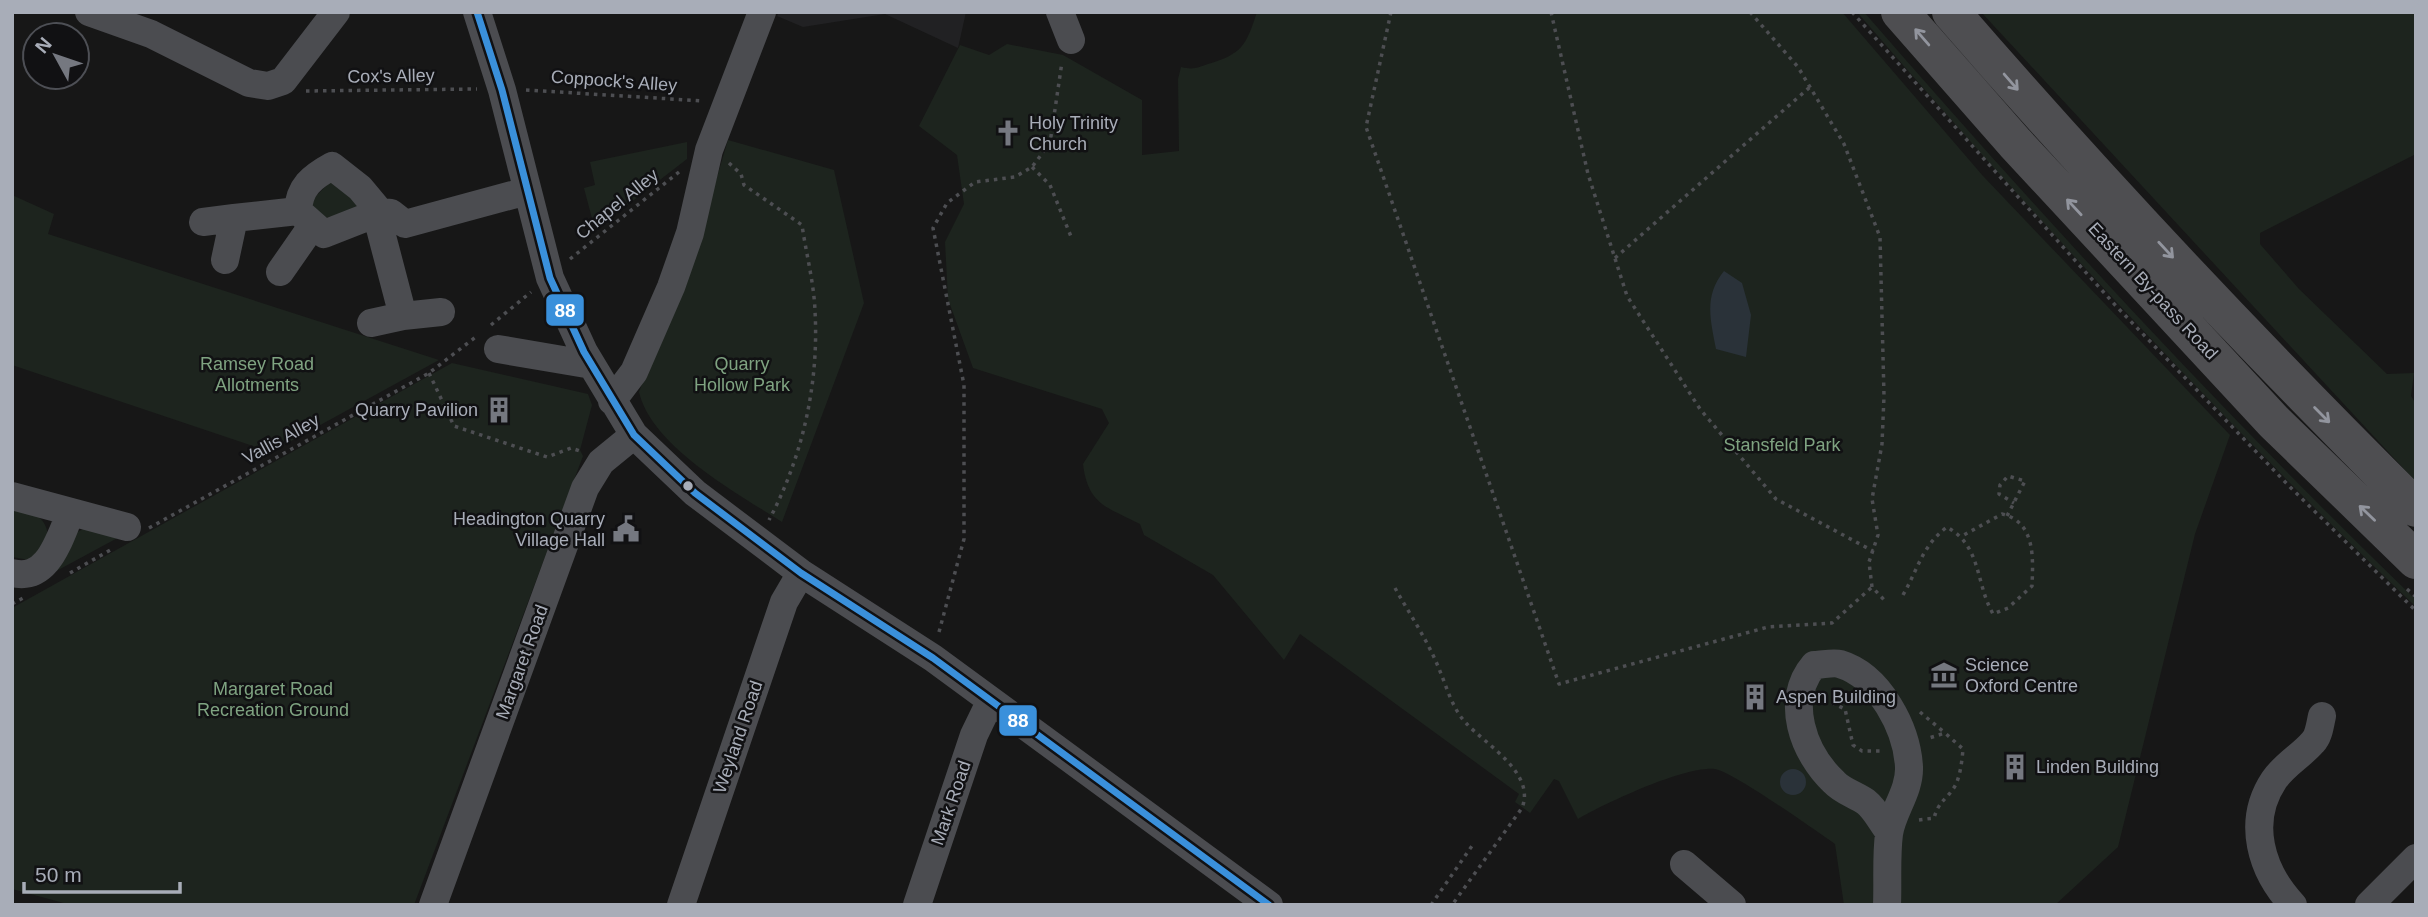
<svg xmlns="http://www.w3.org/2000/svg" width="2428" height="917" font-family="Helvetica,sans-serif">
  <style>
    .built { fill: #212123 }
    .green { fill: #1d241e }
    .water { fill: #2a3239 }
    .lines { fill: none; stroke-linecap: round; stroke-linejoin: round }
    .path { stroke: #4d4e52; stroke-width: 3.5; stroke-dasharray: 3.5 5; stroke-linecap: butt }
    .minor { stroke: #4b4c50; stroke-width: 28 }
    .highway { stroke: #4e4e51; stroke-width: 38 }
    .bus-1-casing { stroke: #111113; stroke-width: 12 }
    .bus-1 { stroke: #3a90db; stroke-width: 7 }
    .oneway { stroke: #92959e }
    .bus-dot { fill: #a8adb8; stroke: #111113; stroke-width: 2.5 }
    .labels { text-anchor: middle; stroke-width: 5; stroke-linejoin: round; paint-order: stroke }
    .street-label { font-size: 18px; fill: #a8adb8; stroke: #111113 }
    .poi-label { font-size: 18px; fill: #a8adb8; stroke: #111113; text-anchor: start }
    .park-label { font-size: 18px; fill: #7fa381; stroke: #111113 }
    .line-badge { stroke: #111113; stroke-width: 2.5 }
    .badge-label { font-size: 19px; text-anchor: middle; font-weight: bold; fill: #fff }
  </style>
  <rect width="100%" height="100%" fill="#171717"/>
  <!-- built -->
  <path class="built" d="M 779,12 L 966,12 L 958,48 L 885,14 L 803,27 L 777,16 Z"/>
  <!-- green -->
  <path class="green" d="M 1257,12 L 1842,12 L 1983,176 L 2230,435 L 2195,534 L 2118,847 L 2055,905 L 1844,905 L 1835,844 C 1816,831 1732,771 1715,769 C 1684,766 1606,803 1578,819 L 1559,781 L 1554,779 L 1530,813 L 1515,802 L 1519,794 L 1300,634 L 1284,660 L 1213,575 L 1144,535 L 1140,524 C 1107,507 1088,505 1083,464 L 1109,423 L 1102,409 L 973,368 L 948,299 L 945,242 L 964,204 L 957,155 L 919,126 L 960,45 L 989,55 L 1007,44 L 1063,55 L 1142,100 L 1142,155 L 1179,151 L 1178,79 L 1181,67 C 1193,70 1197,68 1208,64 C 1242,54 1246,46 1257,12 Z
    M 1857,12 L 1864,12 C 2040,215 2223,413 2416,600 L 2416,607 C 2221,420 2033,216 1857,12 Z
    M 1981,12 L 2416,12 L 2416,154 L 2260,233 L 2260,244 L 2299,289 L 2387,374 L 2414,373 L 2411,396 L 2416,404 L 2416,482 Z
    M 728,140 L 834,170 L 864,303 L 782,522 C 737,493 652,447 639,392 L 703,224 Z
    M 687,142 L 687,159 L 595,230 L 584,188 L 595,185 L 590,162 Z
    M 334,178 L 362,201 L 358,210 L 321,219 L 308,204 Z
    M 12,195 L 54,214 L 48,234 L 439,360 L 271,452 L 12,365 Z
    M 452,363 L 588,394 L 592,405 L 580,450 L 583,456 L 414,905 L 71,905 L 12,889 L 12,608 Z
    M 12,506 C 33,512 49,517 48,541 L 29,560 L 12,557 Z
    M 87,527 L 123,535 L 49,575 L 70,536 Z"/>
  <!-- water -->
  <path class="water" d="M 1724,271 L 1742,283 L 1751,315 L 1746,357 L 1716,349 C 1710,318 1704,296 1724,271 Z
    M1780 782a13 13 0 1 1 26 0a13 13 0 1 1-26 0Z"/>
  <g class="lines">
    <!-- path -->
    <path class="path" d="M 1391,12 L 1366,127 L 1559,684 L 1768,627 L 1832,623 L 1872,587
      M 1551,12 L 1588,174 L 1627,296 L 1700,409 L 1776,499 L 1873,551
      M 1750,12 L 1798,67 L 1844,144 L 1880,237 L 1884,396 L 1882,444 L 1872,499 L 1878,535 L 1869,562 L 1872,587 L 1887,603
      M 1852,12 L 2116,306 L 2290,487 L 2416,611
      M 526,90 L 704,101
      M 306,91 L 477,89
      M 729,163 L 741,174 L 744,185 L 802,225 C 806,253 814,283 815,311 C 819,383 803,456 769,520
      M 1032,167 L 1050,185 L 1072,239
      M 1615,258 L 1810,87
      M 570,259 L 679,172
      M 491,325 L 531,292
      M 429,373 L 454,426 L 547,457 L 571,448 L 580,451
      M 2007,516 L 2025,481 L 2008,476 L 2000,485 L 1999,494 L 2014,503
      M 149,528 L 429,373 L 477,336
      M 70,573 L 112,549
      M 1395,588 C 1409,613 1426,638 1437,664 C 1446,684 1451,707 1466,723 C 1486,745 1536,773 1522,808 L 1452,905
      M 2407,589 L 2416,597
      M 1903,595 C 1918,569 1922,546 1947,527 C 1982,547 1975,582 1993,614 L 2008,608 L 2032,586 C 2033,559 2036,522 2002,514 L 1962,536
      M 12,604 L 23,598
      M 939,632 L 964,539 L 964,385 L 933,228 L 947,203 L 975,182 L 1015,177 L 1032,167 L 1050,143 L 1062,62
      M 1824,699 L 1845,709 L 1853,745 L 1862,751 L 1881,751
      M 1920,712 L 1945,733
      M 1919,820 L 1934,818 C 1939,801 1944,802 1953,789 C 1960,780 1962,761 1963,749 L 1945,733 L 1926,739
      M 1431,905 L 1474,843"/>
    <!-- minor -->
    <path class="minor" d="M 89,12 L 151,34 L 249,83 L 268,86 L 283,81 L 336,12
      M 477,12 L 502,90 L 550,278 L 584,352 L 634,435 L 695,493 L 801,573 L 933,658 L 1269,905
      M 1060,12 L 1071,40
      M 380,212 L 360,188 L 332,166 C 312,177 299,187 298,211 L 324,234 L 380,212 L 391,213 L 405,224 L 527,191
      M 376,213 L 403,316 L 441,312
      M 203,222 L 234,218
      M 225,260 L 234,218 L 298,211
      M 280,272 L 312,226
      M 371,323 L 403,316
      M 498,349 L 592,365
      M 612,401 L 634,372 L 671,287 L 690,233 L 709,150 L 762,12
      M 12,496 L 127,527
      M 12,573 C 49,582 59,538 71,512
      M 1684,864 L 1732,905
      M 433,905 L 585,488 L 601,462 L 634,435
      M 681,905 L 784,602 L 801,573
      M 917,905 L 974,735 L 990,702
      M 1887,905 C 1888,882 1886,857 1889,834 C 1892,812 1910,791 1909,767 C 1907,729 1880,676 1840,664 C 1833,662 1822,665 1814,665 C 1784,700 1803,753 1834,782 C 1842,791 1856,795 1866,802 C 1875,809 1882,823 1889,832
      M 2293,905 C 2261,871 2246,822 2274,780 C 2285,764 2301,756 2313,742 C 2319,736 2320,724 2322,716
      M 2369,905 L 2416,858"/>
    <!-- highway -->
    <path class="highway" d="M 1900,12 L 2015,143 L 2274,422 L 2416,560
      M 1951,12 C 2099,183 2255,348 2416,508"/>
    <!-- bus-1 casing -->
    <g class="bus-1-casing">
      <path id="bus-1" d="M 477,12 L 502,90 L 550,278 L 584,352 L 634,435 L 695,493 L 801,573 L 933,658 L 1269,905"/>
    </g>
    <!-- bus-1 -->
    <use href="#bus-1" class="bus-1"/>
  </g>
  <!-- one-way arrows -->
  <defs><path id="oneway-shaft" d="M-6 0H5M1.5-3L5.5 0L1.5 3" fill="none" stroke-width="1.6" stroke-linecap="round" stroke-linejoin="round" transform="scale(1.75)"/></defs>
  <g class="oneway">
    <use href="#oneway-shaft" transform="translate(1922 37) rotate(-131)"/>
    <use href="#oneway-shaft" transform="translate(2011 82) rotate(49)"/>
    <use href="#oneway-shaft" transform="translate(2074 207) rotate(-133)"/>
    <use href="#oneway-shaft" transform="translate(2166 250) rotate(47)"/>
    <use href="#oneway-shaft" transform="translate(2322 415) rotate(45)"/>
    <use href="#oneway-shaft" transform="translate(2367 513) rotate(-136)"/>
  </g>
  <!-- icons -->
  <defs>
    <g id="church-bare" transform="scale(2.1)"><path d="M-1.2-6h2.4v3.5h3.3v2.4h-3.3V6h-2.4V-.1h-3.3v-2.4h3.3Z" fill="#757880" stroke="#111113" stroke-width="2.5" paint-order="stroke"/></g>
    <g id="building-bare" transform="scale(2.1)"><path d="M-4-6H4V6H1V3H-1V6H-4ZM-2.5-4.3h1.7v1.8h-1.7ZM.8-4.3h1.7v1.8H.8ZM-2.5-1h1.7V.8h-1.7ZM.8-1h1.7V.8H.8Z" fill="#757880" stroke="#111113" stroke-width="2.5" paint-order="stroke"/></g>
    <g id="civic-bare" transform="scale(2.1)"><path d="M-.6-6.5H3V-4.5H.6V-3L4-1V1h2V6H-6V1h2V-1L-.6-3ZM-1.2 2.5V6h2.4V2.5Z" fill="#757880" stroke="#111113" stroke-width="2.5" paint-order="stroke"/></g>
    <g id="museum-bare" transform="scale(2.1)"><path d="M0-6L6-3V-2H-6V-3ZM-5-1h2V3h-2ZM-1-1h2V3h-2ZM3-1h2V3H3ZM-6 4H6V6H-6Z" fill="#757880" stroke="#111113" stroke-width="2.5" paint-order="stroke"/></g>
  </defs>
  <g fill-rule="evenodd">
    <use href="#church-bare" x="1008" y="133"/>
    <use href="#building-bare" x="499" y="410"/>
    <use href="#civic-bare" x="626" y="529"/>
    <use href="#museum-bare" x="1944" y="675"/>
    <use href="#building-bare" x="1755" y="697"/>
    <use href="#building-bare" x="2015" y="767"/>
  </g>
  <!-- markers -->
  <circle class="bus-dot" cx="688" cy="486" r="6"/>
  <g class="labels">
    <!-- street labels -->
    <g class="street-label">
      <text transform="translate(391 76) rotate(-1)" y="6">Cox's Alley</text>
      <text transform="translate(614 81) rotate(4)" y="6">Coppock's Alley</text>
      <text transform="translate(617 204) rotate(-39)" y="6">Chapel Alley</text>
      <text transform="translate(2153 291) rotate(47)" y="6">Eastern By-pass Road</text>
      <text transform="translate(281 439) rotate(-29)" y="6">Vallis Alley</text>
      <text transform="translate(522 662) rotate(-70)" y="6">Margaret Road</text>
      <text transform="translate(738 737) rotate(-71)" y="6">Weyland Road</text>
      <text transform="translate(951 803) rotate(-71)" y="6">Mark Road</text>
    </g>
    <!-- poi labels -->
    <g class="poi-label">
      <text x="1029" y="129">Holy Trinity<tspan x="1029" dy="21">Church</tspan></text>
      <text x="478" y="416" text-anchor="end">Quarry Pavilion</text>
      <text x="605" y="525" text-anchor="end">Headington Quarry<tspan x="605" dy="21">Village Hall</tspan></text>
      <text x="1965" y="671">Science<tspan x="1965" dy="21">Oxford Centre</tspan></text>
      <text x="1776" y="703">Aspen Building</text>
      <text x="2036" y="773">Linden Building</text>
    </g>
    <!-- park labels -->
    <g class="park-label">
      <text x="257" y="370">Ramsey Road<tspan x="257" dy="21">Allotments</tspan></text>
      <text x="742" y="370">Quarry<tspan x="742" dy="21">Hollow Park</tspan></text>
      <text x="1782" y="451">Stansfeld Park</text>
      <text x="273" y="695">Margaret Road<tspan x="273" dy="21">Recreation Ground</tspan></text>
    </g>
  </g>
  <g class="line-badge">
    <rect x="545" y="293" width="40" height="34" rx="7" fill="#3a90db"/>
    <rect x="998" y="704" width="40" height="33" rx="7" fill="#3a90db"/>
  </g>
  <g class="badge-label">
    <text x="565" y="317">88</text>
    <text x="1018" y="727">88</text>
  </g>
  <!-- border -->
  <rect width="2428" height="917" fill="none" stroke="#a8adb8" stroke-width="28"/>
  <!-- north arrow -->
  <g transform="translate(56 56) rotate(310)"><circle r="33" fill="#111113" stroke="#4d4f55" stroke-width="2"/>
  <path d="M0-5L12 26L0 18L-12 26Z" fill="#757880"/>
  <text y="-10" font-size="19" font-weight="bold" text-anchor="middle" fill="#a8adb8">N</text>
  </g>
  <!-- scale -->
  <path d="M24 882v10h156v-10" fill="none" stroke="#a8adb8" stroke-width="3.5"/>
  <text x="35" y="882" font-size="21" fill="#a8adb8" stroke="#111113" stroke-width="5" paint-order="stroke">50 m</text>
</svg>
